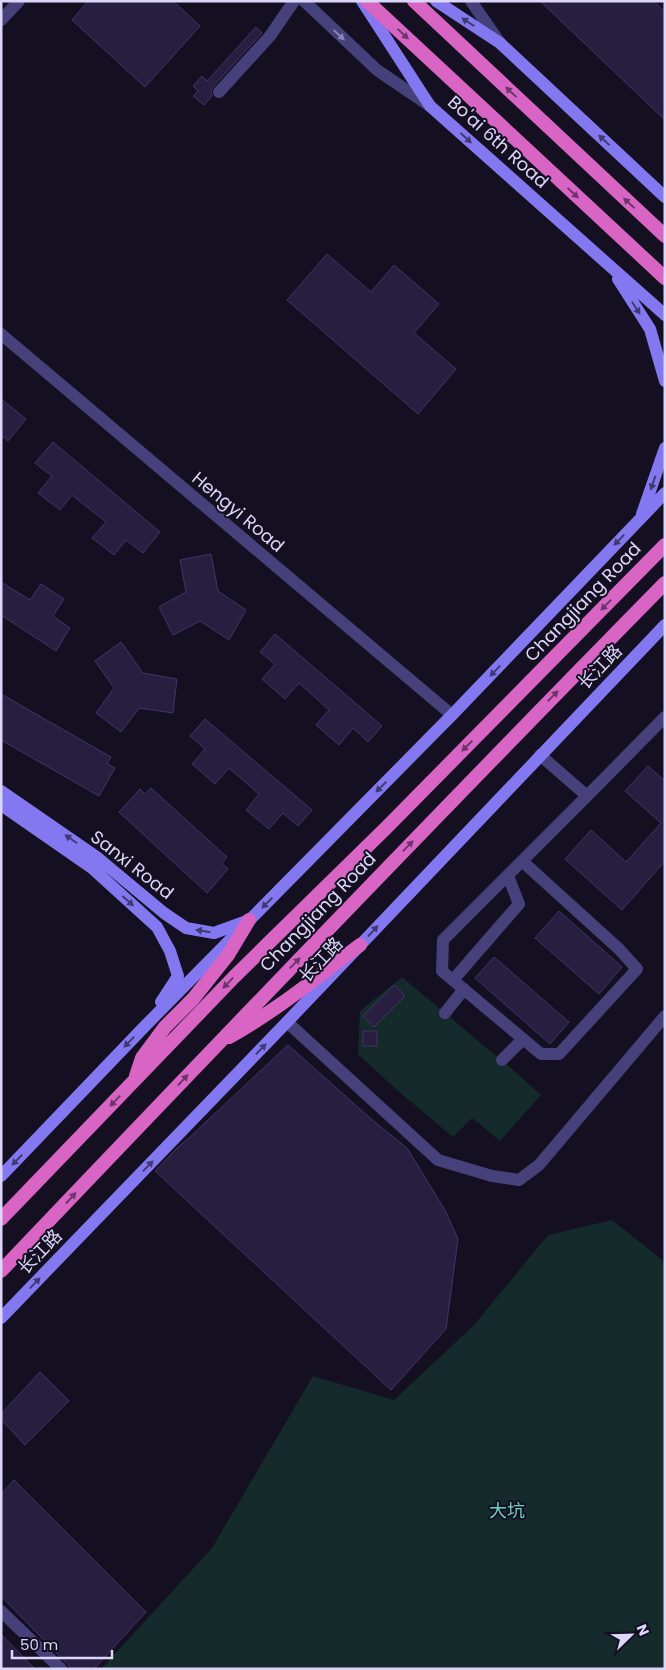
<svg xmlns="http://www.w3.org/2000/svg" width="666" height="1670" font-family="Poppins,'Noto Sans SC',sans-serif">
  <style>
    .green { fill: #142a2b }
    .building { fill: #281f40; stroke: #423469 }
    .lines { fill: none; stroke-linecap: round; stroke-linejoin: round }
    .minor { stroke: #47417b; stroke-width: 12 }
    .tertiary { stroke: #47417b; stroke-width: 12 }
    .secondary { stroke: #8378ef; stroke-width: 12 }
    .trunk { stroke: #d864c4; stroke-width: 14 }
    .oneway { fill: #403a73 }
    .oneway2 { fill: #6c366a }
    .oneway3 { fill: #8a84b4 }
    .labels { text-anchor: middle; stroke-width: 4; stroke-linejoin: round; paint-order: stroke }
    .street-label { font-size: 18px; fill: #dcd6fa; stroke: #141021 }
    .park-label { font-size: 18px; fill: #6bd1be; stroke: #141021 }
  </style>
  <rect width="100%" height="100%" fill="#141021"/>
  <!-- green -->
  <path class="green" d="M 402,977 L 513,1070 L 541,1095 L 500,1141 L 472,1118 L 453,1137 L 398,1091 L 358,1054 L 360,1011 Z
    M 612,1220 L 665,1262 L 665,1669 L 101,1669 L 212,1548 L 313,1376 L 394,1400 L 474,1325 L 548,1235 Z"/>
  <!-- building -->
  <path class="building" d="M 88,1 L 173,1 L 200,26 L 145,87 L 72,20 Z
    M 540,1 L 653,1 L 665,12 L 665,120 Z
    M 256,27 L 262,33 L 213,87 L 211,91 L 212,96 L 204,105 L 193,96 L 198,91 L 193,86 L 202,76 L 207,81 Z
    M 327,254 L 371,292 L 394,265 L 439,304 L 414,333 L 456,369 L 418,414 L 287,300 Z
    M 1,399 L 26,419 L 8,441 L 1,435 Z
    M 53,442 L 160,532 L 143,553 L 126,540 L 114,555 L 92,538 L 106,522 L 72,495 L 60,510 L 38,493 L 52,476 L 35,463 Z
    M 211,554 L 218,591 L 246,610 L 229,640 L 200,621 L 173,635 L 159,607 L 186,592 L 180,560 Z
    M 1,582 L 30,600 L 41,584 L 64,599 L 53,616 L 70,628 L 56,651 L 1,615 Z
    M 275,634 L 382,726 L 368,742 L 353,728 L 339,745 L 316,725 L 329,710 L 299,683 L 285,699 L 262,679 L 275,664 L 260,652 Z
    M 121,642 L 143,673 L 177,679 L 173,713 L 139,708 L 121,732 L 96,713 L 114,688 L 95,661 Z
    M 1,694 L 111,757 L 107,764 L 115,768 L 99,796 L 1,740 Z
    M 205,719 L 312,810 L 298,826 L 283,813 L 269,829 L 246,810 L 259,794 L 229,768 L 215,784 L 192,764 L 205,749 L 190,736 Z
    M 648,766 L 665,781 L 665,861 L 622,910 L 565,859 L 591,830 L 626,862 L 661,823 L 625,791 Z
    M 151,788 L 227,857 L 222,863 L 228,869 L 207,893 L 119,812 L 140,789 L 145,794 Z
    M 559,911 L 622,967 L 599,994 L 535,938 Z
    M 494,957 L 569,1022 L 550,1044 L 475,978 Z
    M 394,985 L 405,996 L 374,1027 L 363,1016 Z
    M 363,1031 L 377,1031 L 377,1046 L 363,1046 Z
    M 288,1045 L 370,1118 L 407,1148 L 445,1210 L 458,1239 L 446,1329 L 391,1390 L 155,1171 L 177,1148 L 190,1137 Z
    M 40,1372 L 69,1401 L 25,1445 L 1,1419 L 1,1414 Z
    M 14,1480 L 146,1612 L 94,1669 L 72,1669 L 1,1596 L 1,1494 Z
    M 1,1634 L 35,1669 L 1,1669 Z"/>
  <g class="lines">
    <!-- minor -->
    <path class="minor" d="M 1,20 L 19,1
      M 219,92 L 270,36 L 294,1
      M 1,334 L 452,715
      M 540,755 L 587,796 L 665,717
      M 522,861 L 619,949 L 637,969 L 559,1054 L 541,1054 L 442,971 L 443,940 L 587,796
      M 453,980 L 519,904 L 508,876
      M 445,1013 L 464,989
      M 287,1022 L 438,1160 L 492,1176 L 519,1180 L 539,1165 L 665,1016
      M 502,1060 L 523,1039
      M 1,1611 L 61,1669"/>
    <!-- tertiary -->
    <path class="tertiary" d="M 304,1 L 377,70 L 430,106
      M 471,1 L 500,43"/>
    <!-- secondary -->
    <path class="secondary" d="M 362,1 L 430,106 L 665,315
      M 436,1 L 500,43 L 665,197
      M 618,279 L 650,329 L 665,381
      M 642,514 L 665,448
      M 1,791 L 98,858 L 164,913 L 186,928 L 214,933 L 247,921
      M 1,805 L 92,868 L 157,927 L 170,951 L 178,976 L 161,1002
      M 1,1176 L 146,1025 L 452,715 L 665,493
      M 1,1318 L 287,1022 L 665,625"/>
    <!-- trunk -->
    <path class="trunk" d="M 367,1 L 665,278
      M 414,1 L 665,236
      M 229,1037 C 276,1011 317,977 360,945
      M 136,1076 L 142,1058 L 165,1027 L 193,999 L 228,955 L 249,920
      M 1,1219 L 234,977 L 387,827 L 665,545
      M 1,1271 C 221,1040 442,810 665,583"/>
  </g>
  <!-- one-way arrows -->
  <defs><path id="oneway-solid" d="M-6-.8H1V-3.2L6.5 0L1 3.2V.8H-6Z" transform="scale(1.25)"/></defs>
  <g class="oneway">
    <use href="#oneway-solid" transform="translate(468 22) rotate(-147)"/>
    <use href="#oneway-solid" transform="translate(466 138) rotate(42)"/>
    <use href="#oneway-solid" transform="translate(604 140) rotate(-137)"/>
    <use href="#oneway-solid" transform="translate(636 308) rotate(57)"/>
    <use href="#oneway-solid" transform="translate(653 483) rotate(109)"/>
    <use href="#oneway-solid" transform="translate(619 540) rotate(134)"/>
    <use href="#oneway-solid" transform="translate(495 671) rotate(134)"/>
    <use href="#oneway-solid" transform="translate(381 787) rotate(135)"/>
    <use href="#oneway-solid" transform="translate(71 839) rotate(-145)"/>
    <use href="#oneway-solid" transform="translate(128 901) rotate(42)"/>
    <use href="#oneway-solid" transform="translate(267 903) rotate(135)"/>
    <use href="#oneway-solid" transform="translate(203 931) rotate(-171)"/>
    <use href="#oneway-solid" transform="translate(373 931) rotate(-47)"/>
    <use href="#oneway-solid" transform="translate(129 1042) rotate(134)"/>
    <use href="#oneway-solid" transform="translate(261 1049) rotate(-46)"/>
    <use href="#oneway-solid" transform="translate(17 1160) rotate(134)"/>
    <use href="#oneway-solid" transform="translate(148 1166) rotate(-46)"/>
    <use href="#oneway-solid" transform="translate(35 1283) rotate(-46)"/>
  </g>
  <g class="oneway2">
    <use href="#oneway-solid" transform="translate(403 34) rotate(43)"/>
    <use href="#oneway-solid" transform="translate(511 92) rotate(-137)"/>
    <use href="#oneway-solid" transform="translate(573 193) rotate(43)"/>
    <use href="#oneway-solid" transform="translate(629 203) rotate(-137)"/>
    <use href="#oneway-solid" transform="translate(606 605) rotate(134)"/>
    <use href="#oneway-solid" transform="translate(553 696) rotate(-45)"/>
    <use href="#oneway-solid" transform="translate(467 746) rotate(135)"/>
    <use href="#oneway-solid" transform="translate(408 846) rotate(-46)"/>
    <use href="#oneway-solid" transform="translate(295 963) rotate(-46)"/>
    <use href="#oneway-solid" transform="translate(228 983) rotate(134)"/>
    <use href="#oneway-solid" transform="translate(183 1080) rotate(-47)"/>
    <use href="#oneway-solid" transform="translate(115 1101) rotate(134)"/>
    <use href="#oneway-solid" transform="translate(71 1198) rotate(-47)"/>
  </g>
  <use class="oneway3" href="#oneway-solid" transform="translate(339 35) rotate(43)"/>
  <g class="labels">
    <!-- street labels -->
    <g class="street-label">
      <text transform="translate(498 142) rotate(42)" y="6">Bo'ai 6th Road</text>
      <text transform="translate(238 512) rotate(40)" y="6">Hengyi Road</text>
      <text transform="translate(583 602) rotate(-46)" y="6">Changjiang Road</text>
      <text transform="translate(600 667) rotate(-46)" y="6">长江路</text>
      <text transform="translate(132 865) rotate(38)" y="6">Sanxi Road</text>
      <text transform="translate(318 912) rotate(-46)" y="6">Changjiang Road</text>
      <text transform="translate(321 960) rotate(-47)" y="6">长江路</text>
      <text transform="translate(40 1252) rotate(-46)" y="6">长江路</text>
    </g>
    <!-- park labels -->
    <g class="park-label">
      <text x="507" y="1517">大坑</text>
    </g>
  </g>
  <!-- border -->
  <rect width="666" height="1670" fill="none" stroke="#dcd6fa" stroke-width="5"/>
  <!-- north arrow -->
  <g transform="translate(631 1635) rotate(67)" stroke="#141021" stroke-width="4" paint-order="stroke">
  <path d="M0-4L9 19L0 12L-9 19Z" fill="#dcd6fa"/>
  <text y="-8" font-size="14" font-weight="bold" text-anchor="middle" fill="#dcd6fa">N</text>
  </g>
  <!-- scale -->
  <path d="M12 1650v8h100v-8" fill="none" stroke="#dcd6fa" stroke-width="2.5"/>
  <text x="20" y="1650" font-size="15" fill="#dcd6fa" stroke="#141021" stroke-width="4" paint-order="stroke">50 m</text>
</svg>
